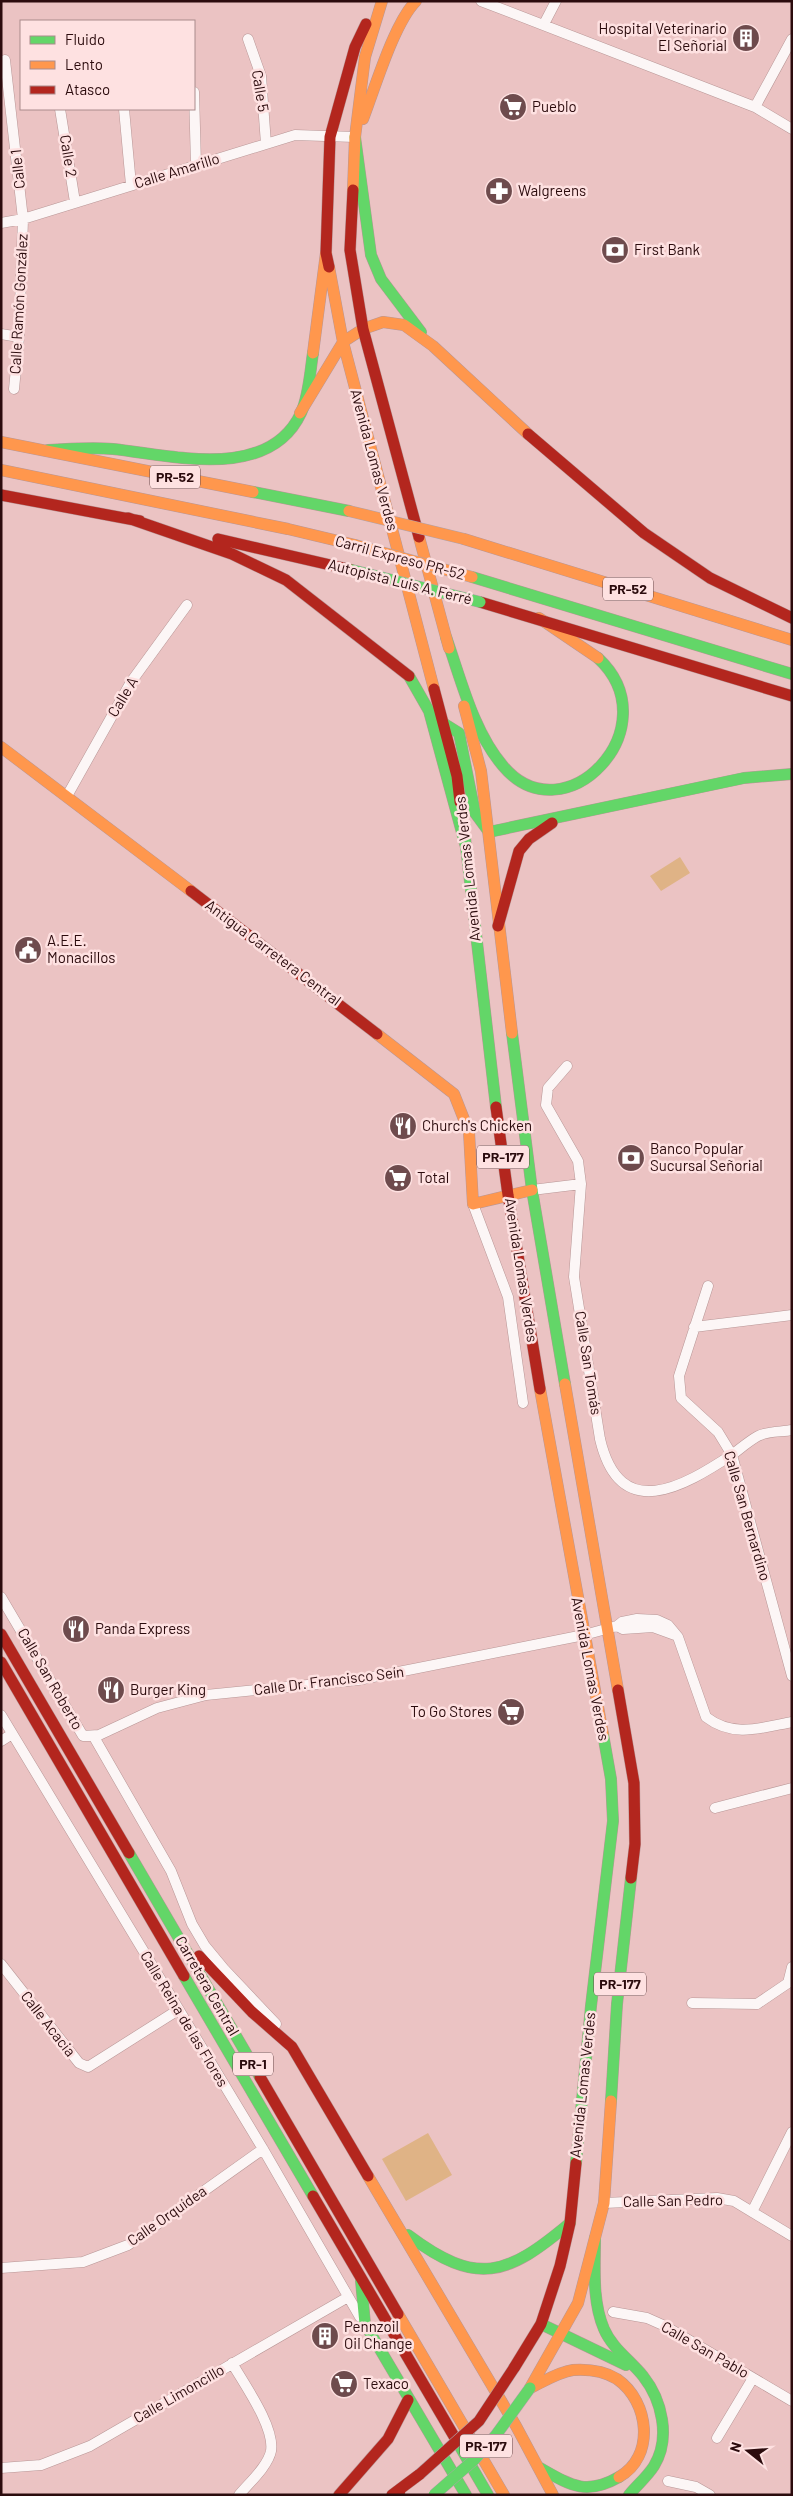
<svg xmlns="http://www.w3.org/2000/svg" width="793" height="2496" font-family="Barlow,sans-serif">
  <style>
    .green { fill: #dfb386 }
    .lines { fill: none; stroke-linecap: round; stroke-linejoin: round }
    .street-casing { stroke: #b89696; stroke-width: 11 }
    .fast-casing { stroke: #b89696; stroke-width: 12 }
    .slow-casing { stroke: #b89696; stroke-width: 12 }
    .jam-casing { stroke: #b89696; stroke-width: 12 }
    .street { stroke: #fcf6f6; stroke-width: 10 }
    .fast { stroke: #63d668; stroke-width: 11 }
    .slow { stroke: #ff974d; stroke-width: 11 }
    .jam { stroke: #b3261e; stroke-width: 11 }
    .fast-bridge-casing { stroke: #b0a1a9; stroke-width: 12; stroke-linecap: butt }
    .slow-bridge-casing { stroke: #b0a1a9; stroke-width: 12; stroke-linecap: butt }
    .jam-bridge-casing { stroke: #b0a1a9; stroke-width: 12; stroke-linecap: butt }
    .fast-bridge { stroke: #63d668; stroke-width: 11 }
    .slow-bridge { stroke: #ff974d; stroke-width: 11 }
    .jam-bridge { stroke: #b3261e; stroke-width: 11 }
    .labels { text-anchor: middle; stroke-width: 5; stroke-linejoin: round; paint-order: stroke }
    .shield { fill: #fee1e1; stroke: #6a4b4d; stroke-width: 1 }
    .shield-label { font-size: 14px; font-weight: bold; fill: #2b0b0d }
    .poi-label { font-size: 15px; fill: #2b0b0d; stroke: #fee1e1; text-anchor: start }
    .street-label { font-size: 15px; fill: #2b0b0d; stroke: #fee1e1 }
  </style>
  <rect width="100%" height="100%" fill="#ebc3c3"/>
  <!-- green -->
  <path class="green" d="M 680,857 L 690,873 L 661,891 L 650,876 Z
    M 428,2133 L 452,2175 L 406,2201 L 382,2159 Z"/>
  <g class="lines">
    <!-- street casing -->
    <g class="street-casing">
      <path id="street" d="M 481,1 L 755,107 L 792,129
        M 544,24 L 556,1
        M 248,39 L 261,76 L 266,144
        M 5,60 L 23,219 L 19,337 L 14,389
        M 194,92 L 196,165
        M 755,107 L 792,39
        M 60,109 L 75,202
        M 124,109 L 131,185
        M 1,223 L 23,219 L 295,135 L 355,137
        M 1,334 L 19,337
        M 67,796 L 131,682 L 187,605
        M 567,1066 L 548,1088 L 546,1105 L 578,1161 L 581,1184 L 574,1277 L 600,1439 C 620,1524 683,1487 733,1454 C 741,1448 749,1441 758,1436 C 767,1431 782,1432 792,1430
        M 532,1190 L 581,1184
        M 473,1204 L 508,1297 L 523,1403
        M 708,1286 L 679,1376 L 681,1398 L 718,1432 L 732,1455 L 792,1676
        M 694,1327 L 792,1315
        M 1,1597 L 83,1736 L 99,1735 L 157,1708 L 206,1695 L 358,1680 L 584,1635 L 617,1626 L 622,1622 L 637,1619 L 657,1620 L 668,1625 L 678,1637 L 706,1717 C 733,1738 761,1728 792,1722
        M 617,1626 L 623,1629 L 653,1627 L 675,1635
        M 1,1715 L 263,2149 L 360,2317
        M 94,1737 L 171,1871 L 192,1924 L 205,1946 L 224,1969 L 276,2024
        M 1,1741 L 12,1734
        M 715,1808 L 792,1788
        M 1,1964 L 79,2063 L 88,2067 L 178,2010
        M 692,2003 L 757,2004 L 788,1983 L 792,1967
        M 604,2203 L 717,2198 L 734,2201 L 792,2236
        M 752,2212 L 792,2132
        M 1,2268 L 83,2262 L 128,2245 L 263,2149
        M 613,2312 L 647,2318 L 665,2326 L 792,2401
        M 232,2363 C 244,2384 275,2427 271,2451 C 268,2466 249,2483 239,2495
        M 717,2438 L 753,2378
        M 1,2468 L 41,2465 L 90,2446 L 348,2297
        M 668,2481 L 696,2487 L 710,2495"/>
    </g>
    <!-- fast casing -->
    <g class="fast-casing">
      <path id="fast" d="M 355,137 L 371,255 L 381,279 L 421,332
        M 48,450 C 70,449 91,447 113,449 C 171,455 269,482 301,413 C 309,395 310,372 313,353
        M 253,492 L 349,511
        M 472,577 L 792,674
        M 446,637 C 461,679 473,731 503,766 C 564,839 672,727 598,658
        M 409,676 L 429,711 L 467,851
        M 443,723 L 459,733 L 475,813 L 489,832 L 744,778 L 792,774
        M 465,838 L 496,1107
        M 512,1033 L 532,1190 L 565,1384
        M 129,1853 L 260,2077
        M 184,1976 L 313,2196
        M 611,2101 L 617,2004 L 631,1878
        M 576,2163 L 591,2006 L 613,1821 L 611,1779 L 603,1734
        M 408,2235 C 477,2287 507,2276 570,2223
        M 595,2238 C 595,2268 592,2301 604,2329 C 612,2348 630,2360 643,2376 C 662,2400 671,2438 654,2466 C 647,2477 637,2485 629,2495
        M 361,2281 L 365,2324 L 466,2495
        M 541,2324 L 626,2365
        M 455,2438 L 488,2495
        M 540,2468 C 570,2485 586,2496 619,2477"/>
    </g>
    <!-- slow casing -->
    <g class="slow-casing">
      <path id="slow" d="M 363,119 C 375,88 394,23 416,1
        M 353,190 L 355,137 L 365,57 L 382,1
        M 329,267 L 343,342 L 434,689
        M 313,353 L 326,253
        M 300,413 L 343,342 L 363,329 L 383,322 L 404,325 L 433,346 L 528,434
        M 1,442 L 253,492
        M 1,470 L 288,529 L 355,545
        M 419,537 L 449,648
        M 464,539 L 792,640
        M 539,618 L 598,658
        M 464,706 L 481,771 L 512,1033
        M 1,747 L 191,891
        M 377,1034 L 454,1094 L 469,1132 L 473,1204 L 532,1190
        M 565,1384 L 618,1690
        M 540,1389 L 603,1734
        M 368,2176 L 516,2426 L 553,2495
        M 398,2314 L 504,2495
        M 530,2388 L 578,2303 L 604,2203 L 611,2101
        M 530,2388 C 543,2382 558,2372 573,2370 C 588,2369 604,2371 617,2379 C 650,2402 655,2457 619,2477"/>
    </g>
    <!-- jam casing -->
    <g class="jam-casing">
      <path id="jam" d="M 353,190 L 350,250 L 363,329 L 419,537
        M 329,267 L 326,253 L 330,137 L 355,47 L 366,24
        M 528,434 L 644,533 L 710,578 L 792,618
        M 1,495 L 140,521
        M 128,518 L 232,554 L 286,580 L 409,676
        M 218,539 L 352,570
        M 480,602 L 792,696
        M 434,689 L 457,776 L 460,802
        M 191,891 L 377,1034
        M 498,926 L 519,851 L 529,839 L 552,823
        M 496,1107 L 508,1195 L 540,1389
        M 1,1634 L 129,1853
        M 1,1662 L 184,1976
        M 618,1690 L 634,1783 L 635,1844 L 631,1878
        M 199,1956 L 252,2012 L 292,2047 L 368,2176
        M 260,2077 L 398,2314
        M 313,2196 L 455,2438
        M 514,2368 L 541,2324 L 560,2266 L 570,2223 L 576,2163
        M 339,2495 L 388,2439 L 408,2400
        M 392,2495 L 420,2474
        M 399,2495 L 400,2489"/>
    </g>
    <!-- street -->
    <use href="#street" class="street"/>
    <!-- fast -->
    <use href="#fast" class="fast"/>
    <!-- slow -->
    <use href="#slow" class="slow"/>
    <!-- jam -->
    <use href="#jam" class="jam"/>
    <!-- fast-bridge casing -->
    <g class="fast-bridge-casing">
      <path id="fast-bridge" d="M 352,570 L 480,602
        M 434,2495 L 475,2459 L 496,2435 L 530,2388"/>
    </g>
    <!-- slow-bridge casing -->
    <g class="slow-bridge-casing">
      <path id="slow-bridge" d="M 349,511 L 464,539
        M 355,545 L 472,577"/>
    </g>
    <!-- jam-bridge casing -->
    <g class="jam-bridge-casing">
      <path id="jam-bridge" d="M 420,2474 L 479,2421 L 514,2368"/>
    </g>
    <!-- fast-bridge -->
    <use href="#fast-bridge" class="fast-bridge"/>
    <!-- slow-bridge -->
    <use href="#slow-bridge" class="slow-bridge"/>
    <!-- jam-bridge -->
    <use href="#jam-bridge" class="jam-bridge"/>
  </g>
  <!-- icons -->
  <defs>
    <g id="building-disc" transform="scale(1.4375)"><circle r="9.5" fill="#6e4b4d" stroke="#fee1e1"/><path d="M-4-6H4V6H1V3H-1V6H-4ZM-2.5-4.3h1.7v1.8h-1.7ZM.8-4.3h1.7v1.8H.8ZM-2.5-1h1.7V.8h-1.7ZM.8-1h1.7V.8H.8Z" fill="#fff"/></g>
    <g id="supermarket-disc" transform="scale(1.4375)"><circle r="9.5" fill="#6e4b4d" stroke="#fee1e1"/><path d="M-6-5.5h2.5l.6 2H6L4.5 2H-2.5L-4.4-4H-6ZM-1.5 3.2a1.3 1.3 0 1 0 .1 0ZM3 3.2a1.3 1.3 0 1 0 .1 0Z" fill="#fff"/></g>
    <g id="pharmacy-disc" transform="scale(1.4375)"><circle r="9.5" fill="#6e4b4d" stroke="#fee1e1"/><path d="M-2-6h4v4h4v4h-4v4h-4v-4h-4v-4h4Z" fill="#fff"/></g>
    <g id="bank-disc" transform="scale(1.4375)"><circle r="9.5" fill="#6e4b4d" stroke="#fee1e1"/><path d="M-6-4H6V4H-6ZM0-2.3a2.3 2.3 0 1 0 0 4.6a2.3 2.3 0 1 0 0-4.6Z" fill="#fff"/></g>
    <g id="civic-disc" transform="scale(1.4375)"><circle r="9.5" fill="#6e4b4d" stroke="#fee1e1"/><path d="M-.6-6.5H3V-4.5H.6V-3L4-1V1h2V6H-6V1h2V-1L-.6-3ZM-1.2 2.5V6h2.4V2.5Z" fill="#fff"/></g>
    <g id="restaurant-disc" transform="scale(1.4375)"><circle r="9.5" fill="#6e4b4d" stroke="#fee1e1"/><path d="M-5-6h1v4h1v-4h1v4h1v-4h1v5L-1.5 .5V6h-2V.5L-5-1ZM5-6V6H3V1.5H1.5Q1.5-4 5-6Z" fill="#fff"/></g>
  </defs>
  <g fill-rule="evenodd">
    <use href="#building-disc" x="746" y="38"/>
    <use href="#supermarket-disc" x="513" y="107"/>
    <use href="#pharmacy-disc" x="499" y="191"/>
    <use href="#bank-disc" x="615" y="250"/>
    <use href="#civic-disc" x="28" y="950"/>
    <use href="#restaurant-disc" x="403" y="1126"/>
    <use href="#bank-disc" x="631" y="1158"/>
    <use href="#supermarket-disc" x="398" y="1178"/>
    <use href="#restaurant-disc" x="76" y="1629"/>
    <use href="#restaurant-disc" x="111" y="1690"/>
    <use href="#supermarket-disc" x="511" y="1712"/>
    <use href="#building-disc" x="325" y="2336"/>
    <use href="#supermarket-disc" x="344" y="2384"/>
  </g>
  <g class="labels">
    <!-- shield labels -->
    <g class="shield">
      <rect x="150" y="465.5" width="50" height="23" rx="4"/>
      <rect x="603" y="577.5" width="50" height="23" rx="4"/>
      <rect x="477" y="1145.5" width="52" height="23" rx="4"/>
      <rect x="594" y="1972.5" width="52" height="23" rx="4"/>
      <rect x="233" y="2052.5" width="40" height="23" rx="4"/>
      <rect x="460" y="2434.5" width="52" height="23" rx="4"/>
    </g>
    <g class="shield-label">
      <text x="175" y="482">PR-52</text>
      <text x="628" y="594">PR-52</text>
      <text x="503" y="1162">PR-177</text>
      <text x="620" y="1989">PR-177</text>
      <text x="253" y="2069">PR-1</text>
      <text x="486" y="2451">PR-177</text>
    </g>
    <!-- poi labels -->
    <g class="poi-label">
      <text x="727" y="34" text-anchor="end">Hospital Veterinario<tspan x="727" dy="17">El Señorial</tspan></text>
      <text x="532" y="112">Pueblo</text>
      <text x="518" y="196">Walgreens</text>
      <text x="634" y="255">First Bank</text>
      <text x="47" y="946">A.E.E.<tspan x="47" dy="17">Monacillos</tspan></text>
      <text x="422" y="1131">Church's Chicken</text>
      <text x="650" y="1154">Banco Popular<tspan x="650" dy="17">Sucursal Señorial</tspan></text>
      <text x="417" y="1183">Total</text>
      <text x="95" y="1634">Panda Express</text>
      <text x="130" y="1695">Burger King</text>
      <text x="492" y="1717" text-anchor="end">To Go Stores</text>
      <text x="344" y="2332">Pennzoil<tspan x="344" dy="17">Oil Change</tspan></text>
      <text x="363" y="2389">Texaco</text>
    </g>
    <!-- street labels -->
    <g class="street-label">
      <text transform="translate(260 91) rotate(81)" y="5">Calle 5</text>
      <text transform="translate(68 156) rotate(81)" y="5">Calle 2</text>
      <text transform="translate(18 169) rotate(-96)" y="5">Calle 1</text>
      <text transform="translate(177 171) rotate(-17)" y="5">Calle Amarillo</text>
      <text transform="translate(19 304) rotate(-87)" y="5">Calle Ramón González</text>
      <text transform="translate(374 460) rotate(75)" y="5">Avenida Lomas Verdes</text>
      <text transform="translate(400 558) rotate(15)" y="5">Carril Expreso PR-52</text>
      <text transform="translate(400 582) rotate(14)" y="5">Autopista Luis A. Ferré</text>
      <text transform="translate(123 697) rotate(-59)" y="5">Calle A</text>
      <text transform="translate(468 869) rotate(-96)" y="5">Avenida Lomas Verdes</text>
      <text transform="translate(273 953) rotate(37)" y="5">Antigua Carretera Central</text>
      <text transform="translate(521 1270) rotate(81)" y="5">Avenida Lomas Verdes</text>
      <text transform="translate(588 1363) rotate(81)" y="5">Calle San Tomás</text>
      <text transform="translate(747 1516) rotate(74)" y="5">Calle San Bernardino</text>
      <text transform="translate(590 1669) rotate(79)" y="5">Avenida Lomas Verdes</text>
      <text transform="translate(50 1679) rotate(60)" y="5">Calle San Roberto</text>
      <text transform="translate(329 1681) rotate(-7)" y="5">Calle Dr. Francisco Seín</text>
      <text transform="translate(207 1986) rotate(60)" y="5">Carretera Central</text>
      <text transform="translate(184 2019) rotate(59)" y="5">Calle Reina de las Flores</text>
      <text transform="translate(48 2024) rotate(52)" y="5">Calle Acacia</text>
      <text transform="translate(583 2085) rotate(-84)" y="5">Avenida Lomas Verdes</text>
      <text transform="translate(673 2201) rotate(-1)" y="5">Calle San Pedro</text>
      <text transform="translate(167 2216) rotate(-35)" y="5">Calle Orquídea</text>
      <text transform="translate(705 2350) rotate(30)" y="5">Calle San Pablo</text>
      <text transform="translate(179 2394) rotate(-30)" y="5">Calle Limoncillo</text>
    </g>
  </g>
  <!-- border -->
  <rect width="793" height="2496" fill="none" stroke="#2b0b0d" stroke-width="5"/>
  <!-- legend -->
  <rect x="20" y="20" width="175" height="90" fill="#fee1e1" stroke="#aa8b8c"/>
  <rect x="30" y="36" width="25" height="8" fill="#63d668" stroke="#aa8b8c"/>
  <text x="65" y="45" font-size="15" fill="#2b0b0d">Fluido</text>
  <rect x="30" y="61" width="25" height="8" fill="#ff974d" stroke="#aa8b8c"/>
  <text x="65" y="70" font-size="15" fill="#2b0b0d">Lento</text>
  <rect x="30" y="86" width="25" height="8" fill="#b3261e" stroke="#aa8b8c"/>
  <text x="65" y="95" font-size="15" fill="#2b0b0d">Atasco</text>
  <!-- north arrow -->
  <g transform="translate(748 2451) rotate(287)" stroke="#fee1e1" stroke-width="4" paint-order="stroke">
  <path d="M0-4L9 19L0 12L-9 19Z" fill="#2b0b0d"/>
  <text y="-8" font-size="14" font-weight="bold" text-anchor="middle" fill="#2b0b0d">N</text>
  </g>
</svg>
